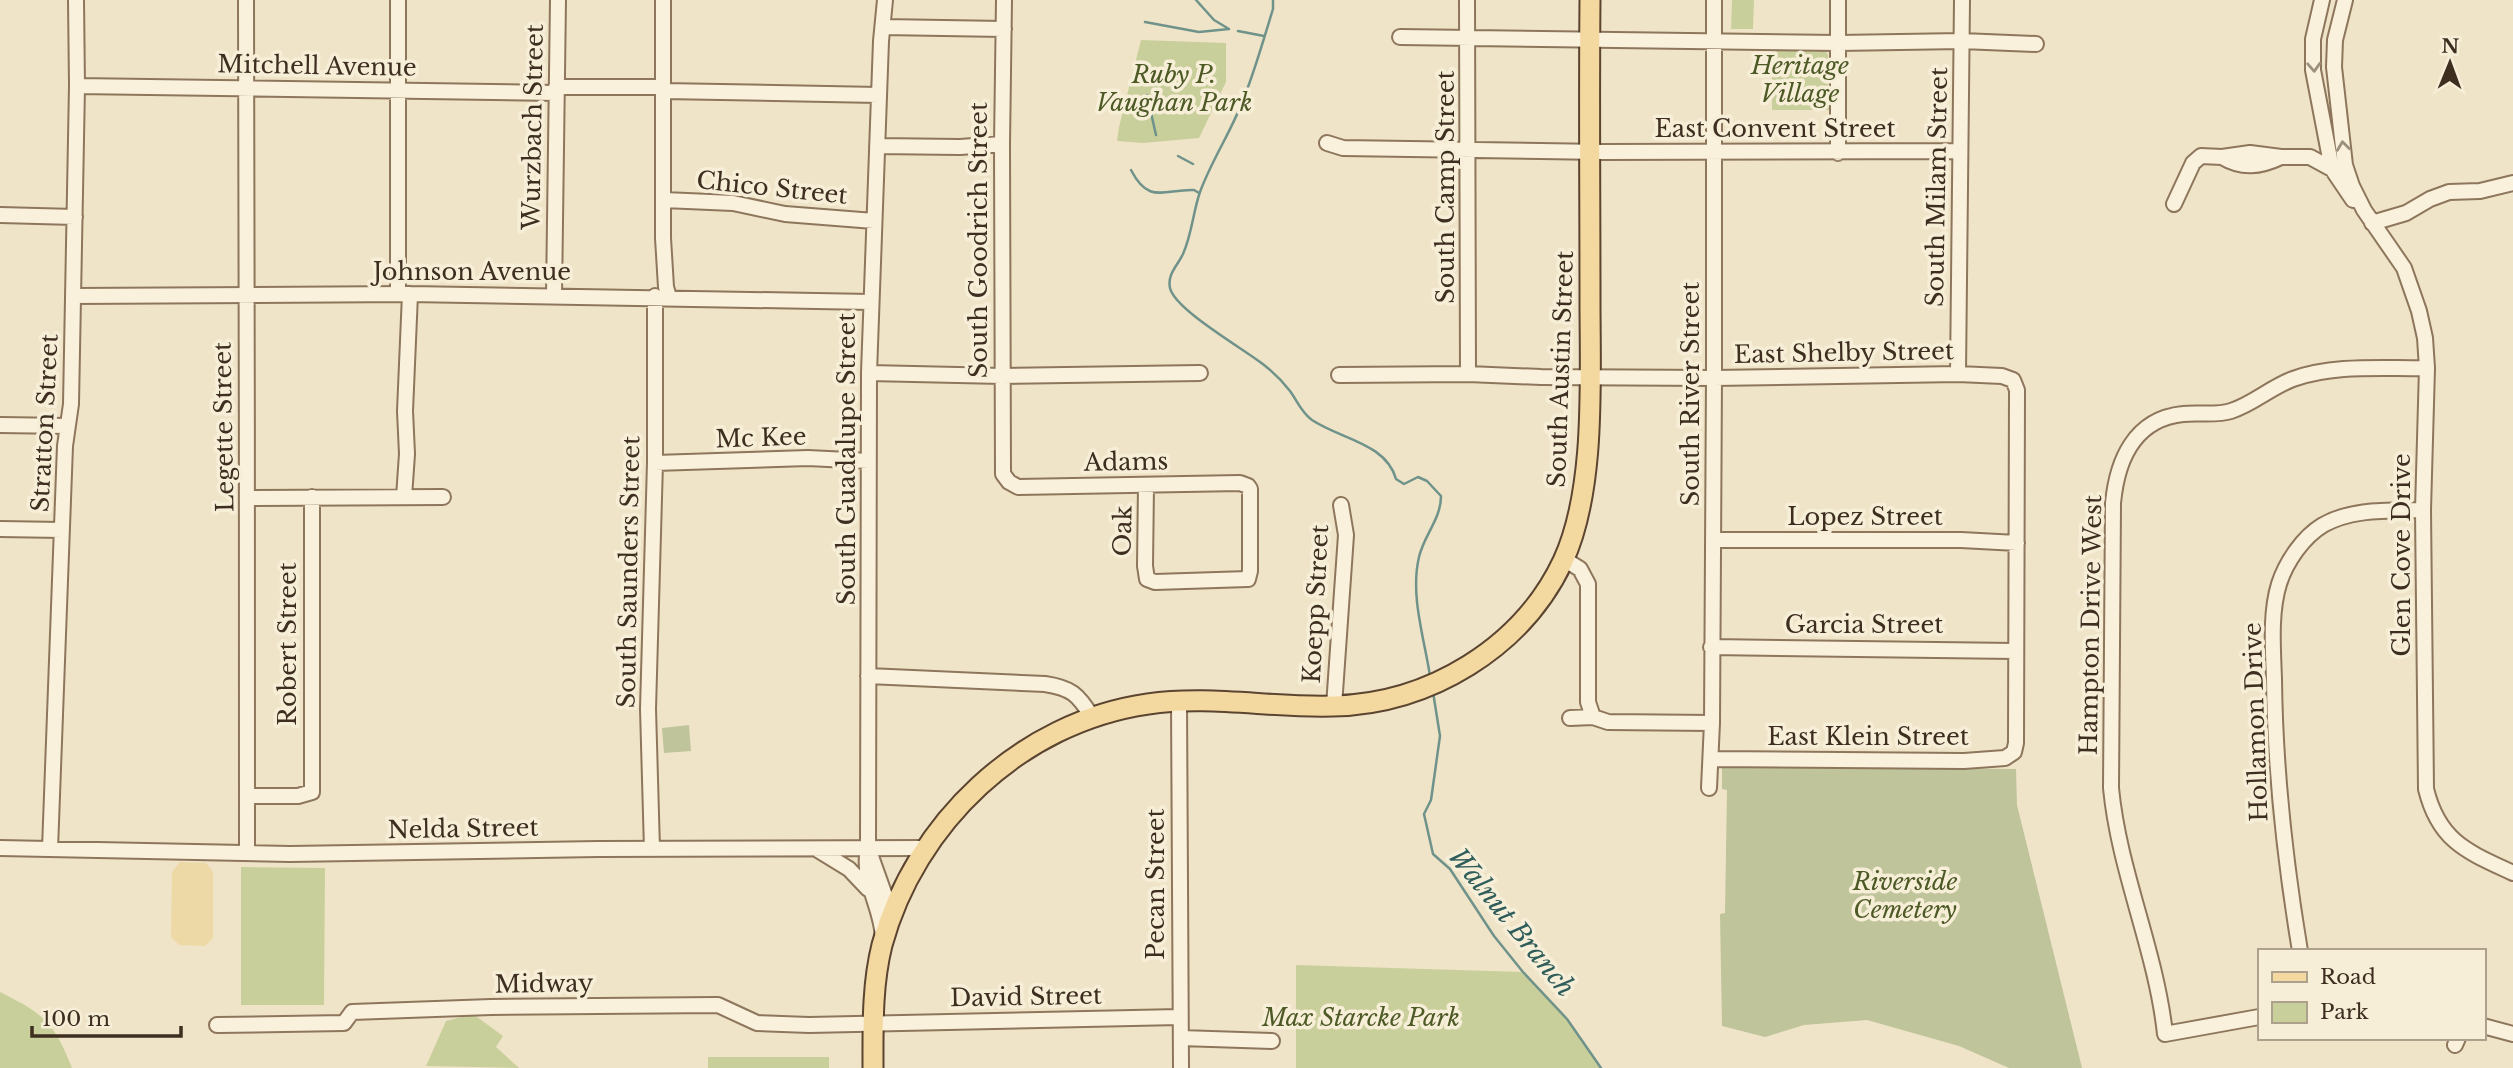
<svg xmlns="http://www.w3.org/2000/svg" width="2513" height="1068" font-family="'Libre Baskerville',serif">
  <style>
    .green { fill: #c9cf9b }
    .sand { fill: #ecd9a5 }
    .cemetery { fill: #bfc49a }
    .lines { fill: none; stroke-linecap: round; stroke-linejoin: round }
    .stream { stroke: #6f938a; stroke-width: 2.5 }
    .minor-casing { stroke: #8d765c; stroke-width: 18 }
    .major-casing { stroke: #5b4430; stroke-width: 23 }
    .minor { stroke: #faf1dc; stroke-width: 14 }
    .major { stroke: #f3d9a0; stroke-width: 19 }
    .oneway { stroke: #9c907e }
    .labels { text-anchor: middle; stroke-width: 7; stroke-linejoin: round; paint-order: stroke }
    .street-label { font-size: 24px; fill: #3d2e20; stroke: #f7eed8 }
    .park-label { font-size: 24px; font-style: italic; fill: #4d5a26; stroke: #f7eed8 }
    .water-label { font-size: 26px; font-style: italic; fill: #2f5d5a; stroke: #f7eed8 }
  </style>
  <rect width="100%" height="100%" fill="#f0e4c8"/>
  <!-- green -->
  <path class="green" d="M 1732,0 L 1754,0 L 1753,29 L 1731,29 Z
    M 1141,40 L 1226,43 L 1226,82 L 1199,138 L 1143,143 L 1117,141 L 1119,127 Z
    M 1772,50 L 1826,52 L 1828,55 L 1829,110 L 1772,110 Z
    M 241,867 L 325,868 L 324,1005 L 241,1005 Z
    M 1296,965 L 1523,972 L 1567,1019 L 1601,1068 L 1296,1068 Z
    M 0,992 C 44,1014 54,1022 72,1068 L 0,1068 Z
    M 473,1014 L 503,1036 L 496,1047 L 519,1068 L 426,1066 L 446,1021 Z
    M 708,1057 L 829,1057 L 829,1068 L 708,1068 Z"/>
  <!-- sand -->
  <path class="sand" d="M 180,862 L 206,863 L 213,872 L 213,938 L 205,946 L 179,945 L 171,937 L 172,872 Z"/>
  <!-- cemetery -->
  <path class="cemetery" d="M 689,725 L 691,751 L 664,753 L 662,728 Z
    M 1722,766 L 2016,769 L 2017,805 L 2082,1068 L 2009,1068 L 1959,1046 L 1867,1020 L 1804,1025 L 1765,1037 L 1722,1026 L 1720,914 L 1725,913 L 1727,790 L 1722,789 Z"/>
  <g class="lines">
    <!-- stream -->
    <path class="stream" d="M 1196,0 L 1214,20 L 1229,29
      M 1273,0 L 1273,9 C 1264,38 1256,67 1245,95 C 1233,129 1212,159 1200,192 C 1193,212 1192,234 1183,254 C 1178,265 1167,274 1170,288 C 1175,310 1244,349 1264,365 C 1273,372 1283,382 1290,391 C 1298,402 1301,412 1312,420 C 1340,439 1386,443 1396,479 L 1404,484 L 1418,477 L 1427,481 L 1441,496 C 1441,519 1424,535 1419,557 C 1410,595 1424,637 1430,676
      M 1145,22 L 1199,32 L 1229,29
      M 1238,31 L 1264,36
      M 1147,95 L 1156,135
      M 1178,156 L 1193,164
      M 1131,170 C 1149,205 1164,189 1194,190 L 1199,193
      M 1433,692 L 1440,736 L 1431,800 L 1424,814 L 1433,854 L 1450,869 L 1494,936 L 1523,972 L 1567,1019 L 1601,1068"/>
    <!-- minor casing -->
    <g class="minor-casing">
      <path id="minor" d="M 246,0 C 246,284 248,569 247,853
        M 663,0 L 663,238 L 666,287 L 669,297
        M 885,0 L 881,41 L 869,373 L 868,848 L 892,915
        M 1004,0 L 1002,144 L 1003,474 L 1009,482 L 1018,487 L 1240,483 L 1248,486 L 1250,489 L 1250,571 L 1248,579 L 1155,582 L 1147,579 L 1145,566 L 1146,485
        M 1467,0 L 1468,374
        M 2322,0 L 2313,39 L 2313,70 L 2332,169 L 2353,200
        M 2345,0 L 2335,40 L 2334,67 L 2345,165 L 2352,186 L 2364,210 L 2404,268 L 2419,311 L 2425,338 L 2427,368 L 2423,510 L 2426,789 C 2439,842 2468,852 2513,873
        M 883,27 L 1004,29
        M 1400,37 L 1838,43 L 1962,41 L 2036,44
        M 77,86 L 556,93
        M 556,87 L 663,87
        M 663,91 L 879,95
        M 1327,143 L 1343,148 L 1603,152 L 1960,151
        M 877,146 L 960,147 L 1002,144
        M 1838,153 L 1838,0
        M 2222,157 C 2242,169 2260,167 2281,157
        M 664,200 L 733,203 L 785,214 L 874,221
        M 2174,204 L 2193,163 L 2201,156 L 2222,157 L 2250,153 L 2281,157 L 2310,157 L 2332,169
        M 0,215 L 75,217
        M 2372,223 L 2406,213 L 2430,199 L 2449,192 L 2480,191 L 2513,183
        M 398,294 L 398,0
        M 73,296 L 410,294 L 871,302
        M 554,296 L 558,0
        M 869,373 L 1002,376 L 1200,373
        M 1958,374 L 1962,0
        M 1339,375 L 1468,374 L 1541,377 L 1714,378 L 1958,374 L 2002,376 L 2013,380 L 2017,390 L 2016,743 L 2014,752 L 2005,758 L 1964,761 L 1711,759
        M 0,425 L 67,426
        M 655,463 L 808,458 L 868,461
        M 404,497 L 407,454 L 405,411 L 410,294
        M 248,498 L 443,497
        M 0,529 L 62,530
        M 1713,540 L 1961,540 L 2017,543
        M 1564,559 L 1580,569 L 1588,584 L 1588,702 L 1593,717
        M 1711,647 L 2015,651
        M 868,676 L 1045,684 C 1071,688 1078,694 1092,717
        M 1179,701 L 1181,1068
        M 1334,706 L 1346,535 L 1341,505
        M 1570,718 L 1593,717 L 1608,722 L 1712,723
        M 1709,788 L 1712,723 L 1714,378 L 1714,0
        M 247,796 L 298,796 L 312,792 L 312,497
        M 0,848 L 290,854 L 598,849 L 926,848
        M 50,849 L 65,446 L 71,404 L 77,86 L 76,0
        M 652,849 L 648,709 L 655,463 L 655,296
        M 818,850 L 849,869 L 868,889
        M 867,856 C 864,886 882,909 883,938
        M 2300,951 C 2285,861 2275,771 2274,679 C 2273,649 2270,613 2279,584 C 2286,562 2303,537 2323,525 C 2353,508 2390,511 2423,510
        M 2259,1017 L 2165,1034 C 2156,950 2119,872 2111,788 L 2113,503 C 2117,461 2134,419 2183,414 C 2199,412 2215,416 2231,411 C 2253,404 2271,387 2293,379 C 2335,364 2383,369 2427,368
        M 217,1025 L 344,1023 L 352,1012 L 491,1007 L 718,1005 L 757,1023 L 809,1025 L 1179,1017
        M 2483,1026 L 2513,1034
        M 1181,1038 L 1272,1041
        M 2455,1045 L 2458,1038"/>
    </g>
    <!-- major casing -->
    <g class="major-casing">
      <path id="major" d="M 873,1068 C 873,1027 872,985 882,945 C 915,823 1021,722 1148,704 C 1209,695 1271,708 1333,706 C 1429,704 1522,648 1563,561 C 1596,490 1590,380 1590,302 C 1590,201 1589,101 1590,0"/>
    </g>
    <!-- minor -->
    <use href="#minor" class="minor"/>
    <!-- major -->
    <use href="#major" class="major"/>
  </g>
  <!-- one-way arrows -->
  <defs><path id="oneway-chevron" d="M-2-3.5L2.5 0L-2 3.5" fill="none" stroke-width="1.6" stroke-linecap="round" stroke-linejoin="round" transform="scale(1.75)"/></defs>
  <g class="oneway">
    <use href="#oneway-chevron" transform="translate(2314 67) rotate(87)"/>
    <use href="#oneway-chevron" transform="translate(2343 146) rotate(-97)"/>
  </g>
  <g class="labels">
    <!-- street labels -->
    <g class="street-label">
      <text transform="translate(317 66) rotate(1)" y="8">Mitchell Avenue</text>
      <text transform="translate(533 127) rotate(-89)" y="8">Wurzbach Street</text>
      <text x="1775" y="137">East Convent Street</text>
      <text transform="translate(1446 187) rotate(-90)" y="8">South Camp Street</text>
      <text transform="translate(1937 187) rotate(-89)" y="8">South Milam Street</text>
      <text transform="translate(772 188) rotate(6)" y="8">Chico Street</text>
      <text transform="translate(979 240) rotate(-90)" y="8">South Goodrich Street</text>
      <text x="472" y="280">Johnson Avenue</text>
      <text transform="translate(1844 353) rotate(-1)" y="8">East Shelby Street</text>
      <text transform="translate(1561 369) rotate(-88)" y="8">South Austin Street</text>
      <text transform="translate(1691 394) rotate(-90)" y="8">South River Street</text>
      <text transform="translate(45 423) rotate(-87)" y="8">Stratton Street</text>
      <text transform="translate(224 427) rotate(-91)" y="8">Legette Street</text>
      <text transform="translate(761 438) rotate(-2)" y="8">Mc Kee</text>
      <text transform="translate(847 459) rotate(-90)" y="8">South Guadalupe Street</text>
      <text transform="translate(1126 462) rotate(-1)" y="8">Adams</text>
      <text x="1865" y="525">Lopez Street</text>
      <text transform="translate(1123 531) rotate(-89)" y="8">Oak</text>
      <text transform="translate(2402 555) rotate(-90)" y="8">Glen Cove Drive</text>
      <text transform="translate(629 572) rotate(-89)" y="8">South Saunders Street</text>
      <text transform="translate(1316 604) rotate(-87)" y="8">Koepp Street</text>
      <text x="1864" y="633">Garcia Street</text>
      <text transform="translate(2091 625) rotate(-89)" y="8">Hampton Drive West</text>
      <text transform="translate(288 644) rotate(-90)" y="8">Robert Street</text>
      <text transform="translate(2256 722) rotate(-92)" y="8">Hollamon Drive</text>
      <text x="1868" y="745">East Klein Street</text>
      <text transform="translate(463 829) rotate(-1)" y="8">Nelda Street</text>
      <text transform="translate(1156 884) rotate(-90)" y="8">Pecan Street</text>
      <text transform="translate(544 984) rotate(-1)" y="8">Midway</text>
      <text transform="translate(1026 997) rotate(-1)" y="8">David Street</text>
    </g>
    <!-- park labels -->
    <g class="park-label">
      <text x="1800" y="74">Heritage<tspan x="1800" dy="28">Village</tspan></text>
      <text x="1174" y="83">Ruby P.<tspan x="1174" dy="28">Vaughan Park</tspan></text>
      <text x="1905" y="890">Riverside<tspan x="1905" dy="28">Cemetery</tspan></text>
      <text x="1361" y="1026">Max Starcke Park</text>
    </g>
    <!-- water labels -->
    <g class="water-label">
      <text transform="translate(1512 922) rotate(51)" y="9">Walnut Branch</text>
    </g>
  </g>
  <!-- legend -->
  <rect x="2258" y="949" width="228" height="91" fill="#f7eed8" stroke="#ada18e" stroke-width="2"/>
  <rect x="2272" y="972" width="35" height="10" fill="#f3d9a0" stroke="#ada18e" stroke-width="2"/>
  <text x="2320" y="984" font-size="21" fill="#3d2e20">Road</text>
  <rect x="2272" y="1002" width="35" height="21" fill="#c9cf9b" stroke="#ada18e" stroke-width="2"/>
  <text x="2320" y="1019" font-size="21" fill="#3d2e20">Park</text>
  <!-- north arrow -->
  <g transform="translate(2450 63) rotate(1)" stroke="#f7eed8" stroke-width="5" paint-order="stroke">
  <path d="M0-5L12 26L0 18L-12 26Z" fill="#3d2e20"/>
  <text y="-10" font-size="19" font-weight="bold" text-anchor="middle" fill="#3d2e20">N</text>
  </g>
  <!-- scale -->
  <path d="M32 1026v10h149v-10" fill="none" stroke="#3d2e20" stroke-width="3.5"/>
  <text x="42" y="1026" font-size="21" fill="#3d2e20" stroke="#f7eed8" stroke-width="5" paint-order="stroke">100 m</text>
</svg>
